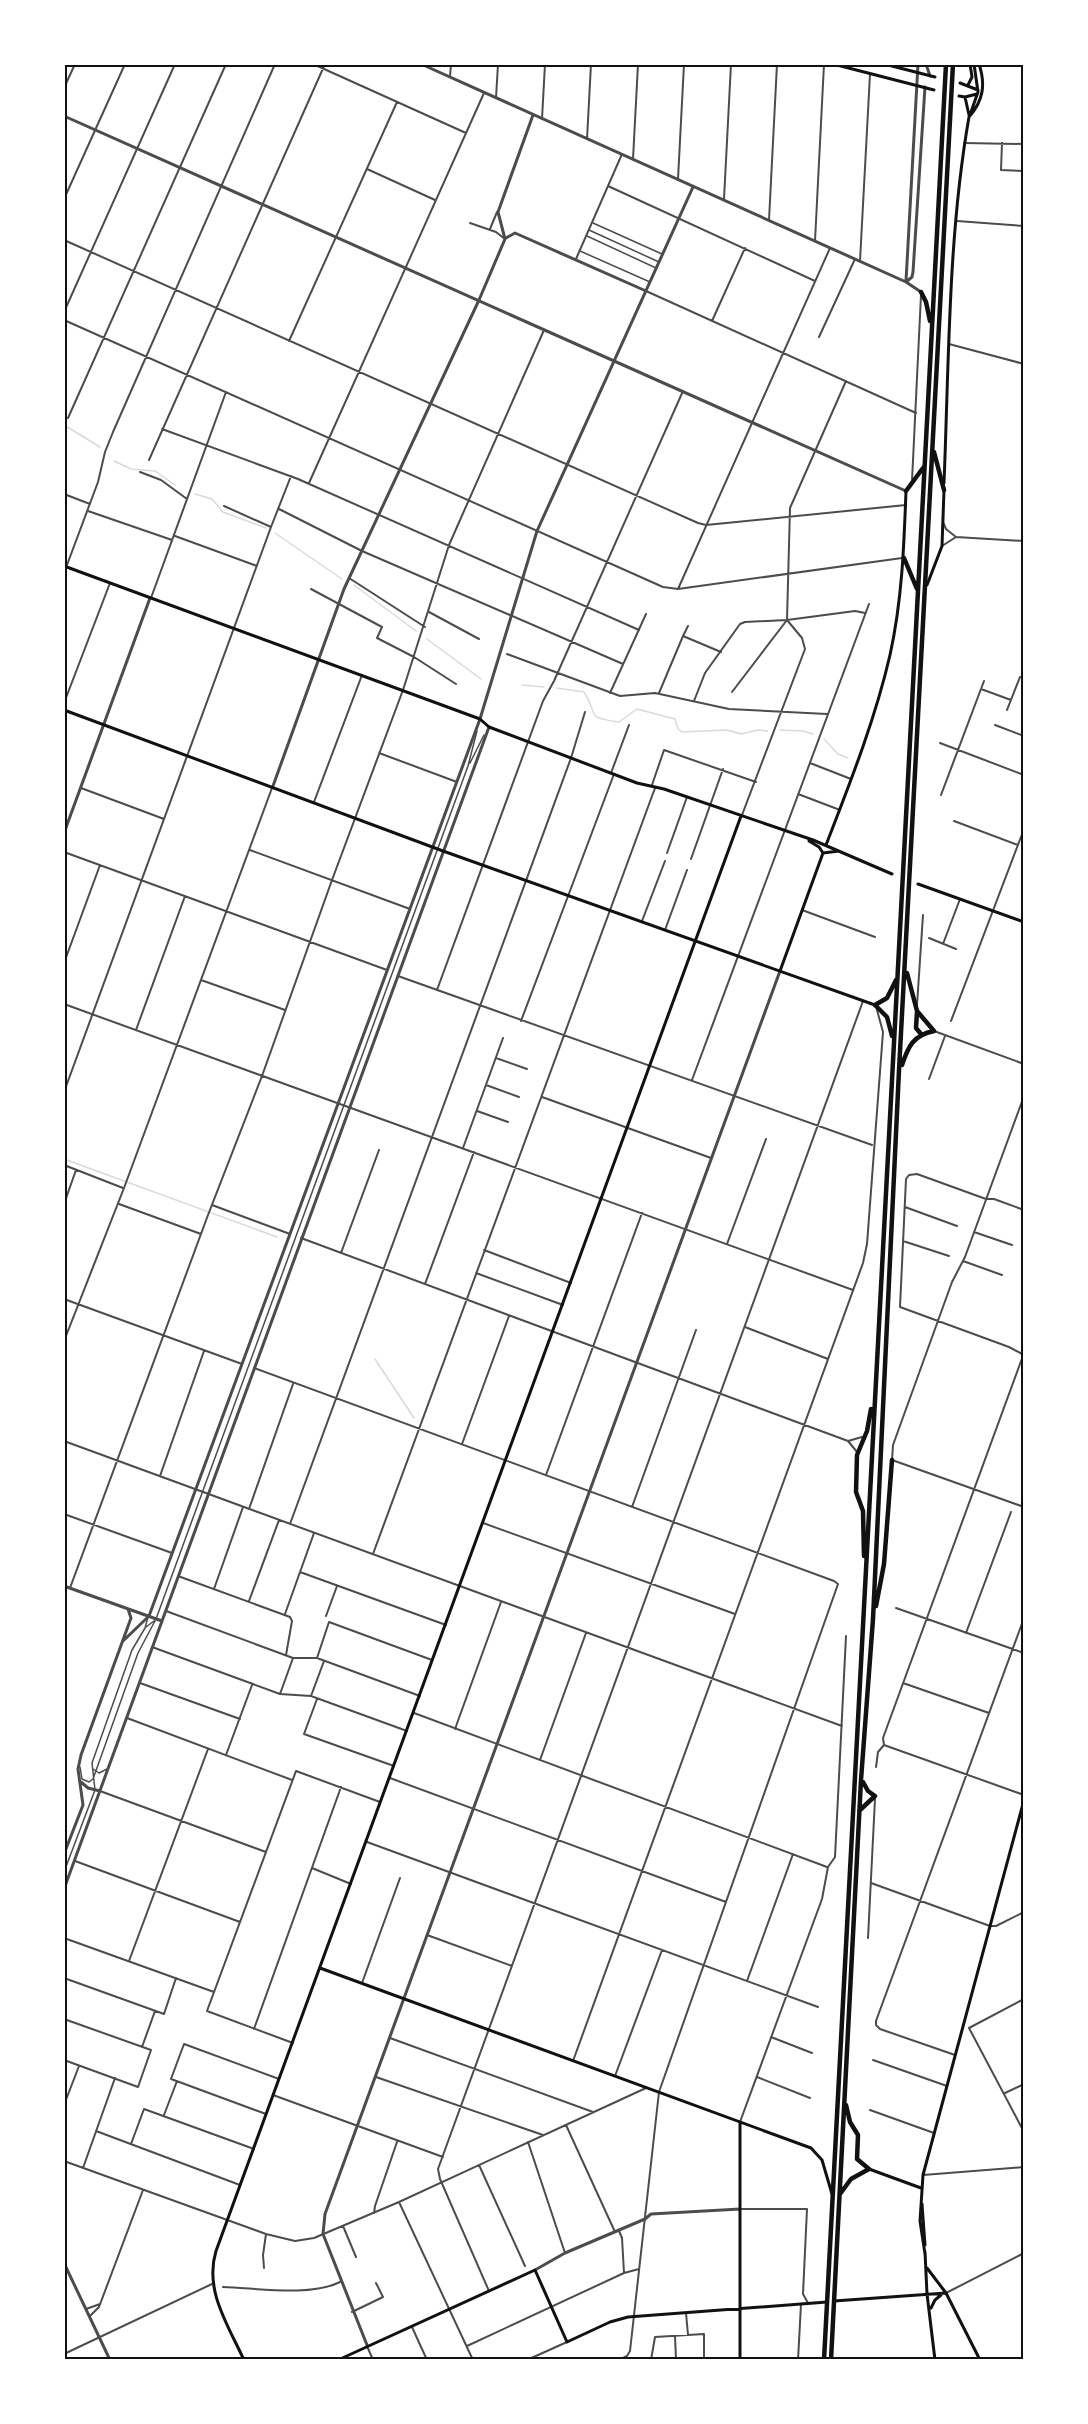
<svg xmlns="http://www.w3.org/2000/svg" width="1088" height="2424" font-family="'Fira Sans Condensed',sans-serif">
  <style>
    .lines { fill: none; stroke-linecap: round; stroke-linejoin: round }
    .stream { stroke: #d9d9d9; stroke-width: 1.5 }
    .service { stroke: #4c4c4c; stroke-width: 1.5 }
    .minor { stroke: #4c4c4c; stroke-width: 2 }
    .tertiary { stroke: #4c4c4c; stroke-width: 3 }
    .secondary { stroke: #111; stroke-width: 3 }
    .motorway { stroke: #111; stroke-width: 4.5 }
    .neatline { fill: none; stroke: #111; stroke-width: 2 }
  </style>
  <rect width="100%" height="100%" fill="#fff"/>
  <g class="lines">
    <!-- stream -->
    <path class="stream" d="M 64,425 L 100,447
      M 114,461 L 131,469 L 155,471 L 175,485
      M 195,494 L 212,499 L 223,512 L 266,528
      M 275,533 L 342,579
      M 354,585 L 416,631
      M 427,639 L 481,679
      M 522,685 L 544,687
      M 557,688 L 584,692 C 600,716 583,717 619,722 L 637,709 L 675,719 L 678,729 L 682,732 L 727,730 L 741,734 L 758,730 L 768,731
      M 780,730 L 803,731 L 813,734
      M 824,739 L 838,754 L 848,758
      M 64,1159 L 277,1237
      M 375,1359 L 414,1418"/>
    <!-- service -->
    <path class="service" d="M 593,223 L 662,254
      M 589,230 L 659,262
      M 587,236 L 656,268
      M 580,251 L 650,282
      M 470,763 L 484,735
      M 146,1627 L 154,1621
      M 80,1767 L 82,1779 L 89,1782 L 93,1779 L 138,1653 L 156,1619 L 468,766 L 477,731
      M 93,1769 L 99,1773 L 107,1769
      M 64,1872 L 95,1790 L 92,1763 L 132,1650 L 145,1628 L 148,1617"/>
    <!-- minor -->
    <path class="minor" d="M 313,64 L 466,133
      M 450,77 L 451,64
      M 64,88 L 75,64
      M 496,98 L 498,64
      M 542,119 L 545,64
      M 587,139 L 591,64
      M 964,143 L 1024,144
      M 1002,143 L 1001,170 L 1024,171
      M 633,159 L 638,64
      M 367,169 L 435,200
      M 678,179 L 684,64
      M 608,186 L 815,281
      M 64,199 L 125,64
      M 724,199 L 731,64
      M 769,220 L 777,64
      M 957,221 L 1024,226
      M 470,223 L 496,232 L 505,239
      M 490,229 L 497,212
      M 64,240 L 698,523 L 706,525 L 906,505
      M 815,241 L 824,64
      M 576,259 L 622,154
      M 860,261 L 870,74
      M 646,291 L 916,413
      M 64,312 L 175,64
      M 64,320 L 663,587 L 678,589 L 902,558
      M 712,321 L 745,248
      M 819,337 L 855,259
      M 289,341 L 397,102
      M 949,344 L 1024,364
      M 68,418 L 226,64
      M 162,429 L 298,479 L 639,630
      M 149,460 L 325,64
      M 140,472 L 161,480 L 187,499
      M 912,481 L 921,295
      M 309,483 L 484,93
      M 64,494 L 90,504
      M 224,506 L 271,527
      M 279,509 L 362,551 L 623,664
      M 88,511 L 172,540
      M 943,522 L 946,529 L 956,537
      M 175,536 L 257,566
      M 942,546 L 956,537 L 1024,541
      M 64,573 L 98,482 L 105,452 L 113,432 L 275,64
      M 349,578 L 425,627
      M 311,589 L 382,627 L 377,638 L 414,657 L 456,684
      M 678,589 L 830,248
      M 151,598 L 226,392
      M 429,612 L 479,639
      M 787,620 L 790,508 L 846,381
      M 683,636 L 688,626
      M 507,654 L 620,696 L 655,693 L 729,709 L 827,714
      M 981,689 L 1011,700
      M 732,692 L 787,620 L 855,611 L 865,613
      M 610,693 L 646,614
      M 659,693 L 683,636 L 721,652
      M 694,701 L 705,673 L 740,624 L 745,622 L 787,620
      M 64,703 L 110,583
      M 1007,710 L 1020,677
      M 995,725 L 1024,736
      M 940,743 L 1024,775
      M 379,753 L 457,782
      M 810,763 L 851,779
      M 611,773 L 629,725
      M 652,785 L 664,750 L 756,782
      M 81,788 L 164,819
      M 798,794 L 840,810
      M 941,795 L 984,681
      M 314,802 L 362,675
      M 742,815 L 805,649 L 802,638 L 787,620
      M 954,821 L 1018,845
      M 250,850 L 410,909
      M 64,852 L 387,970
      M 667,853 L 687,797
      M 691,859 L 723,769
      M 802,910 L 875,937
      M 642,921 L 665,861
      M 665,930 L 687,870
      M 929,938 L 956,949
      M 943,944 L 960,899
      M 64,963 L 100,865
      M 398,976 L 872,1145
      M 201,980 L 285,1010
      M 437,990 L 543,701 L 554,681 L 683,391
      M 64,1004 L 853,1290
      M 917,1005 L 923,915
      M 521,1021 L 614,774
      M 951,1021 L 1024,829
      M 136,1030 L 185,896
      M 934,1031 L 1024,1064
      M 496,1058 L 527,1069
      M 929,1079 L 945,1036
      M 692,1080 L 869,604
      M 486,1085 L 519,1097
      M 64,1092 L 271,527 L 291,476
      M 1024,1096 L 965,1257 L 952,1282 L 893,1445 L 892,1460 L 1024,1507
      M 542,1097 L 711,1158
      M 477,1111 L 508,1122
      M 463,1148 L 503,1038
      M 64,1165 L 123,1188
      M 64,1204 L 76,1170
      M 119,1204 L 201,1234
      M 212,1205 L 290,1234
      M 905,1207 L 957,1226
      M 1024,1210 L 994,1199 L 986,1199 L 917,1174 L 909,1175 L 906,1179 L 900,1307 L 1009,1347 L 1024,1355
      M 974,1232 L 1012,1245
      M 301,1238 L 848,1441 L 857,1452
      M 903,1241 L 949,1256
      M 727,1244 L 766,1139
      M 484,1250 L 571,1283
      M 341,1253 L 379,1150
      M 963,1261 L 1002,1275
      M 476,1273 L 563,1305
      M 425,1284 L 474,1152
      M 64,1299 L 242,1364
      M 745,1327 L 828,1359
      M 64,1341 L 124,1188 L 272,788
      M 254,1368 L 834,1581 L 838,1584 L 659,2092 L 630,2351 L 627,2356 L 619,2360
      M 64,1441 L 842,1726
      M 848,1441 L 862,1437
      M 462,1444 L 509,1316
      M 546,1475 L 642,1213
      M 160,1476 L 204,1351
      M 632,1507 L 696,1330
      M 249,1509 L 293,1384
      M 64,1514 L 172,1553
      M 483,1523 L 735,1614
      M 290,1524 L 571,758 L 585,712
      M 373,1554 L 655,788
      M 300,1572 L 446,1625
      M 178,1576 L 290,1617 L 292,1621 L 286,1655
      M 70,1588 L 208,1215 L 262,1076 L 332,880 L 403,690 L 449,545 L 544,330
      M 214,1589 L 243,1507
      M 249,1601 L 279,1520
      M 896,1608 L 1024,1653
      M 166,1611 L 293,1658 L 317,1658 L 420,1696
      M 285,1614 L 314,1533
      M 326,1616 L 337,1586
      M 966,1633 L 1011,1512
      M 152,1647 L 280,1694 L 311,1696 L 407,1731
      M 317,1658 L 329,1622 L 432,1660
      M 140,1683 L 240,1719
      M 903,1683 L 989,1713
      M 280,1694 L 293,1658
      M 311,1696 L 324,1661
      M 317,1699 L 304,1734 L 394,1766
      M 414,1713 L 827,1867
      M 127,1718 L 292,1780
      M 455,1729 L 501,1602
      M 884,1745 L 883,1738 L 1024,1353
      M 884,1745 L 1024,1795
      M 226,1755 L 252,1685
      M 540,1760 L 586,1633
      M 876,1767 L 878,1752 L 884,1745
      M 390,1778 L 726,1902
      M 100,1791 L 266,1852
      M 367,1842 L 818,2007
      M 75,1861 L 240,1922
      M 312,1868 L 351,1884
      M 871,1883 L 990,1926 L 996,1926 L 1024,1912
      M 427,1935 L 512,1966
      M 64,1938 L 214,1992
      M 868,1938 L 875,1799
      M 129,1961 L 208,1749
      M 64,1978 L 164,2014 L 176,1978
      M 747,1981 L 793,1854
      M 362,1983 L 400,1878
      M 64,2019 L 151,2050 L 138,2087 L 64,2060
      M 969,2028 L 1024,2132
      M 969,2028 L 1024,1999
      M 254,2029 L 341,1787
      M 771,2037 L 812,2053
      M 390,2038 L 593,2112
      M 293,2043 L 207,2011 L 296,1771 L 380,1802
      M 142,2047 L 155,2011
      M 955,2055 L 880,2029 L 876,2025 L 876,2021 L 1024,1618
      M 873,2060 L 947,2086
      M 573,2061 L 863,1263 L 867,1244 L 883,1032 L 877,1010
      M 615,2076 L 662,1950
      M 376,2077 L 543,2135
      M 757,2077 L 810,2098
      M 1005,2093 L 1024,2084
      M 273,2095 L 443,2157
      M 64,2105 L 79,2066
      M 870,2110 L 934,2133
      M 266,2114 L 171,2079 L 184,2044 L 279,2079
      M 164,2115 L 177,2081
      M 740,2122 L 822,1899 L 828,1867 L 835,1857 L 846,1636
      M 566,2125 L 615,2232
      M 96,2131 L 240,2185
      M 528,2142 L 565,2253
      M 131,2144 L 144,2109 L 254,2149
      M 64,2161 L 266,2234 L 295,2241 L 314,2238 L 399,2202 L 646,2088
      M 479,2165 L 525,2266
      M 83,2168 L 115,2078
      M 923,2175 L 1024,2167
      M 399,2202 L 473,2360
      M 741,2209 L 807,2209 L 803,2294 L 808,2303
      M 374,2213 L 375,2206 L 397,2142
      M 343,2226 L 356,2257
      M 619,2231 L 622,2238 L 624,2273
      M 264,2268 L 263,2255 L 266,2234
      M 223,2287 C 257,2288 310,2297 340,2282
      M 489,2291 L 440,2179 L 438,2169 L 863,1001
      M 946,2293 L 1024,2253
      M 86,2309 L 100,2304
      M 352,2312 L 383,2297 L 376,2283
      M 686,2313 L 688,2335
      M 90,2316 L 99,2307 L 143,2190
      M 412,2327 L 427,2360
      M 675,2336 L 676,2360
      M 367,2346 L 373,2360
      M 467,2346 L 624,2273 L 639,2269
      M 64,2354 L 212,2284
      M 527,2360 L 567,2342
      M 651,2360 L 655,2337 L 704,2334 L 704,2360
      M 798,2360 L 801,2304"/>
    <!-- tertiary -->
    <path class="tertiary" d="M 421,64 L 906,282 L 921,292
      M 926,64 L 930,76
      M 64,116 L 906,491
      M 506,238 L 515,233 L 646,291
      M 906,281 L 918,64
      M 906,282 L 912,277 L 913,272 L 925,87
      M 273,786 L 344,589 L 479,300 L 505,239 L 498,212 L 533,115
      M 64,833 L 150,598
      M 64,1586 L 162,1621
      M 123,1641 L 149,1616 L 480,719 L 537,531 L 693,187
      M 81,1782 L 88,1788 L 100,1791
      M 64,1854 L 83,1805 L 78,1769 L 81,1755 L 131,1618 L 128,1609
      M 64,1889 L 489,727
      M 64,2263 L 110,2360
      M 535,2270 L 565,2253 L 645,2219 L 651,2214 L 740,2209
      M 367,2345 L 323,2234 L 325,2214 L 780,971"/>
    <!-- secondary -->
    <path class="secondary" d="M 833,64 L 934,90
      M 884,64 L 935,77
      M 960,83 L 978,90
      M 968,85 L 972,77 L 970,64
      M 959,96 L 965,97 L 977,94
      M 965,97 L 969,115
      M 971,112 L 978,92 L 974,64
      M 944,483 C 949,362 948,236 969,117 C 983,101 986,85 979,64
      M 64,566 L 480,719 L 489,727 L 637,783 L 664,789 L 813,840 L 892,874
      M 927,585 L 942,546 L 944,490
      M 64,710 L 443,851 L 875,1005
      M 809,841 L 819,847 L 823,853
      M 826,845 C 850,783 875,720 890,655 C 902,601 904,546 906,491
      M 823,853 L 839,851
      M 918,884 L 1024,922
      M 780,971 L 823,853
      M 320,1968 L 811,2148 L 822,2160 L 832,2194
      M 740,2122 L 740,2360
      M 869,2169 L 921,2188
      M 922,2204 L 925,2245
      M 925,2252 L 927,2294 L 935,2360
      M 925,2254 L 920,2221 L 923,2175 L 1024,1800
      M 927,2268 L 946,2293 L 980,2360
      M 834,2301 L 946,2293
      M 931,2308 L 935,2300 L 941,2295
      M 244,2360 C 228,2325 204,2290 216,2251 L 741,816
      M 338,2360 L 535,2270 L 567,2342 L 610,2322 L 628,2317 L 827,2302"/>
    <!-- motorway -->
    <path class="motorway" d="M 921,292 L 926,302 L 930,321
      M 934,452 L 944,490
      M 906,491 L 923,468
      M 904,558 L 917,589
      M 907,973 L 917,1011 L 934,1031
      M 875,1005 L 887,1017 L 892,1036
      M 875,1005 L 887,998 L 896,980
      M 917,1012 L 916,1028 L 921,1034
      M 902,1065 C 908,1047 913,1035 934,1031
      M 864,1556 L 863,1511 L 856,1492 L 857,1455 L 867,1431 L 871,1409
      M 876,1606 L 884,1564 L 892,1460
      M 860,1810 L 875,1796 L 868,1791 L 863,1782
      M 846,2105 L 850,2122 L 858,2135 L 857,2159 L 869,2169
      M 840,2194 L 851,2179 L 869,2169
      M 824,2360 L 946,64
      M 831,2360 L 861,1780 L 873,1619 L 899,1070 L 953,64"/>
  </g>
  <!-- border -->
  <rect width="1088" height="2424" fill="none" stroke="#ffffff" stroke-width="132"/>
  <rect x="66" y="66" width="956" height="2292" class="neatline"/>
</svg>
